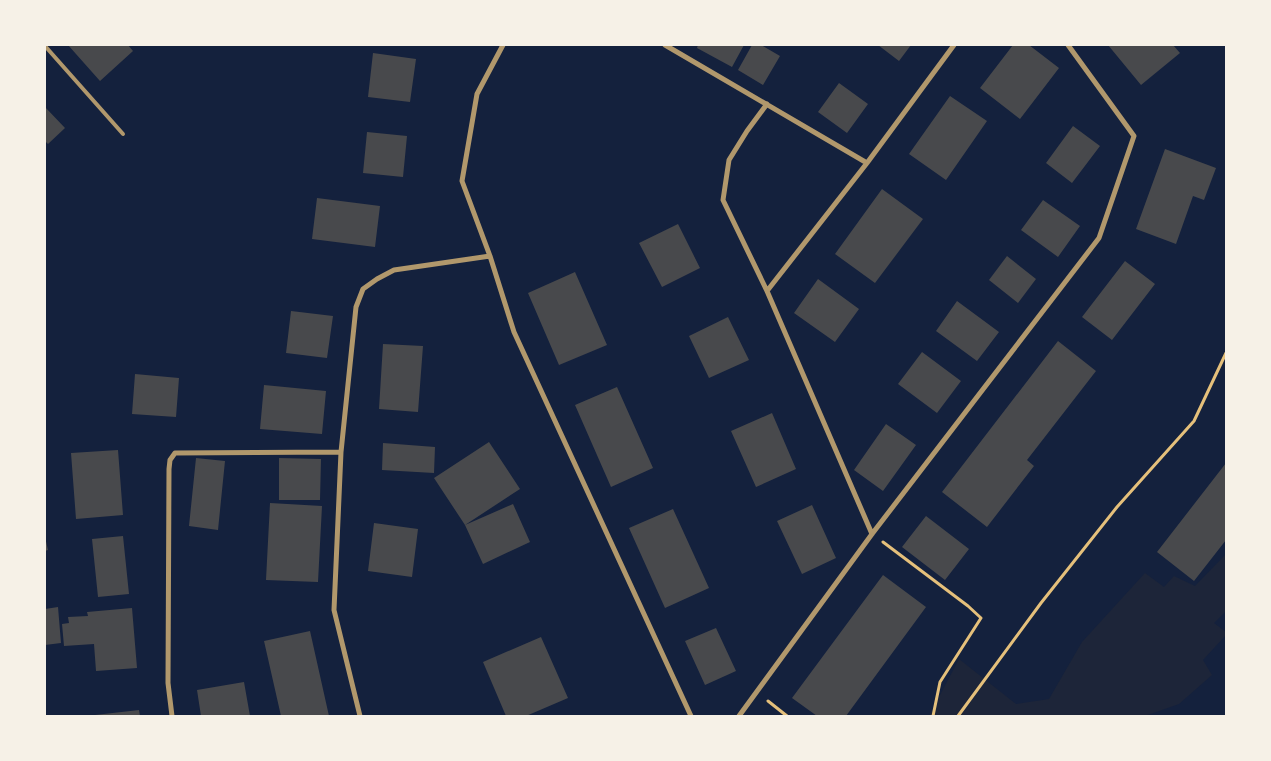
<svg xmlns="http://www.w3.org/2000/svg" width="1271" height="761" font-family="'PT Sans Narrow',sans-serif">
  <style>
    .green { fill: #1d2539 }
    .building { fill: #48494c }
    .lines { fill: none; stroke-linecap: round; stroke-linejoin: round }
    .path { stroke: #e5c07b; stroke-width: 3 }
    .service { stroke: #b1986c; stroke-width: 4 }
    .minor { stroke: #b1986c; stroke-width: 5 }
  </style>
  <rect width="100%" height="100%" fill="#14213d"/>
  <!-- green -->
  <path class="green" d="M 1225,555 L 1226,611 L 1214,623 L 1226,632 L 1226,635 L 1203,660 L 1212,675 L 1179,704 L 1145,716 L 929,716 L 959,659 L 1016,704 L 1049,699 L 1082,642 L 1145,573 L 1164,587 L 1174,576 L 1195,586 Z"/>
  <!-- building -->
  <path class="building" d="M 68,45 L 128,45 L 133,51 L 100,81 Z
    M 698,45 L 744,45 L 732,67 L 697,48 Z
    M 752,45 L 761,45 L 780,56 L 763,85 L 738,70 Z
    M 878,45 L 911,45 L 899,61 Z
    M 1013,45 L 1029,45 L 1059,68 L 1020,119 L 980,88 Z
    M 1108,45 L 1173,45 L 1180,53 L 1141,85 Z
    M 373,53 L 416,59 L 410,102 L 368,97 Z
    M 839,83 L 868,104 L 847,133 L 818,112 Z
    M 950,96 L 987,121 L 946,180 L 909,154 Z
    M 45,107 L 65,128 L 48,144 L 45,141 Z
    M 1073,126 L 1100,146 L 1072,183 L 1046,163 Z
    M 367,132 L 407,136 L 403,177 L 363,173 Z
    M 1165,149 L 1216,168 L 1204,200 L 1193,196 L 1176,244 L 1136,229 Z
    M 882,189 L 923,219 L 875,283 L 835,254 Z
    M 317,198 L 380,206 L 375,247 L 312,239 Z
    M 1043,200 L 1080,226 L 1058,257 L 1021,230 Z
    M 678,224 L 700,268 L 662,287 L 639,243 Z
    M 1007,256 L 1036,279 L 1018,303 L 989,280 Z
    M 1125,261 L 1155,284 L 1112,340 L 1082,317 Z
    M 575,272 L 607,345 L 559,365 L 528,293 Z
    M 818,279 L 859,309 L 835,342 L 794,313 Z
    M 957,301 L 999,332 L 977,361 L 936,331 Z
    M 291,311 L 333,316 L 327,358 L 286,353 Z
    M 728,317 L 749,360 L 709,378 L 689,336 Z
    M 1058,341 L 1096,371 L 1027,460 L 1034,466 L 987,527 L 942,492 Z
    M 383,344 L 423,346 L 418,412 L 379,409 Z
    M 922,352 L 961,381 L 937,413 L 898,384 Z
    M 135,374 L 179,378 L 176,417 L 132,414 Z
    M 264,385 L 326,391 L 322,434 L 260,429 Z
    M 617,387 L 653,468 L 611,487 L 575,405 Z
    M 772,413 L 796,469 L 756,487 L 731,431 Z
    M 886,424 L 916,445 L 883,491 L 854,470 Z
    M 489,442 L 520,489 L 465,525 L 434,478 Z
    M 383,443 L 435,447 L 434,473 L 382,470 Z
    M 118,450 L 123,515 L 76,519 L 71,453 Z
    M 196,458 L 225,461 L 218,530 L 189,526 Z
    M 279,458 L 321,459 L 320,500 L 279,500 Z
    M 1226,463 L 1226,540 L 1194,581 L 1157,552 Z
    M 270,503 L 322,506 L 318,582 L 266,580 Z
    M 513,504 L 530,542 L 483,564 L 465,525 Z
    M 812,505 L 836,558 L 802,574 L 777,521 Z
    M 673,509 L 709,588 L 665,608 L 629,528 Z
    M 926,516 L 969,549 L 945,580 L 902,547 Z
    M 374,523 L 418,529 L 412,577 L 368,571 Z
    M 123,536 L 129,594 L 98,597 L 92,539 Z
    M 45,537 L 48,550 L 45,551 Z
    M 883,575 L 926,607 L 846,716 L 817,716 L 792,698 Z
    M 58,607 L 61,643 L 45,645 L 45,609 Z
    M 132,608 L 137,668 L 96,671 L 94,644 L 64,646 L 62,624 L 69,623 L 68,617 L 88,616 L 87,612 Z
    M 716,628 L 736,671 L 705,685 L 685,641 Z
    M 310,631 L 329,716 L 281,716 L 264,641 Z
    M 541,637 L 568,698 L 526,716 L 506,716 L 483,662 Z
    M 244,682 L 250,716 L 201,716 L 197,690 Z
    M 139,710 L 140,716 L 95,716 L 95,715 Z"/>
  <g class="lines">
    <!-- path -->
    <path class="path" d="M 883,542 L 968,606 L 981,618 L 940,682 L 933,716
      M 768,701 L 787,716
      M 958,716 L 1041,603 L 1117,507 L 1194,421 L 1226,353"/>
    <!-- service -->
    <path class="service" d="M 45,46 L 123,134"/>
    <!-- minor -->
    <path class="minor" d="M 503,45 L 477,94 L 462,181 L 490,256 L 514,332 L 691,716
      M 665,45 L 867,163
      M 767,104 L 747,131 L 729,160 L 723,200 L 767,291 L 872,534
      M 767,291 L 867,163 L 954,45
      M 172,716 L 168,683 L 169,469 L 170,460 L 175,453 L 341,452
      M 360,716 L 334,610 L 341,452 L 356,307 L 363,289 L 377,279 L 394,270 L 490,256
      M 739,716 L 872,534 L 1099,238 L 1134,136 L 1068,45"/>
  </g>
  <!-- border -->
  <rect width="1271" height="761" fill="none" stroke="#f6f1e7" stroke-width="92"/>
</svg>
